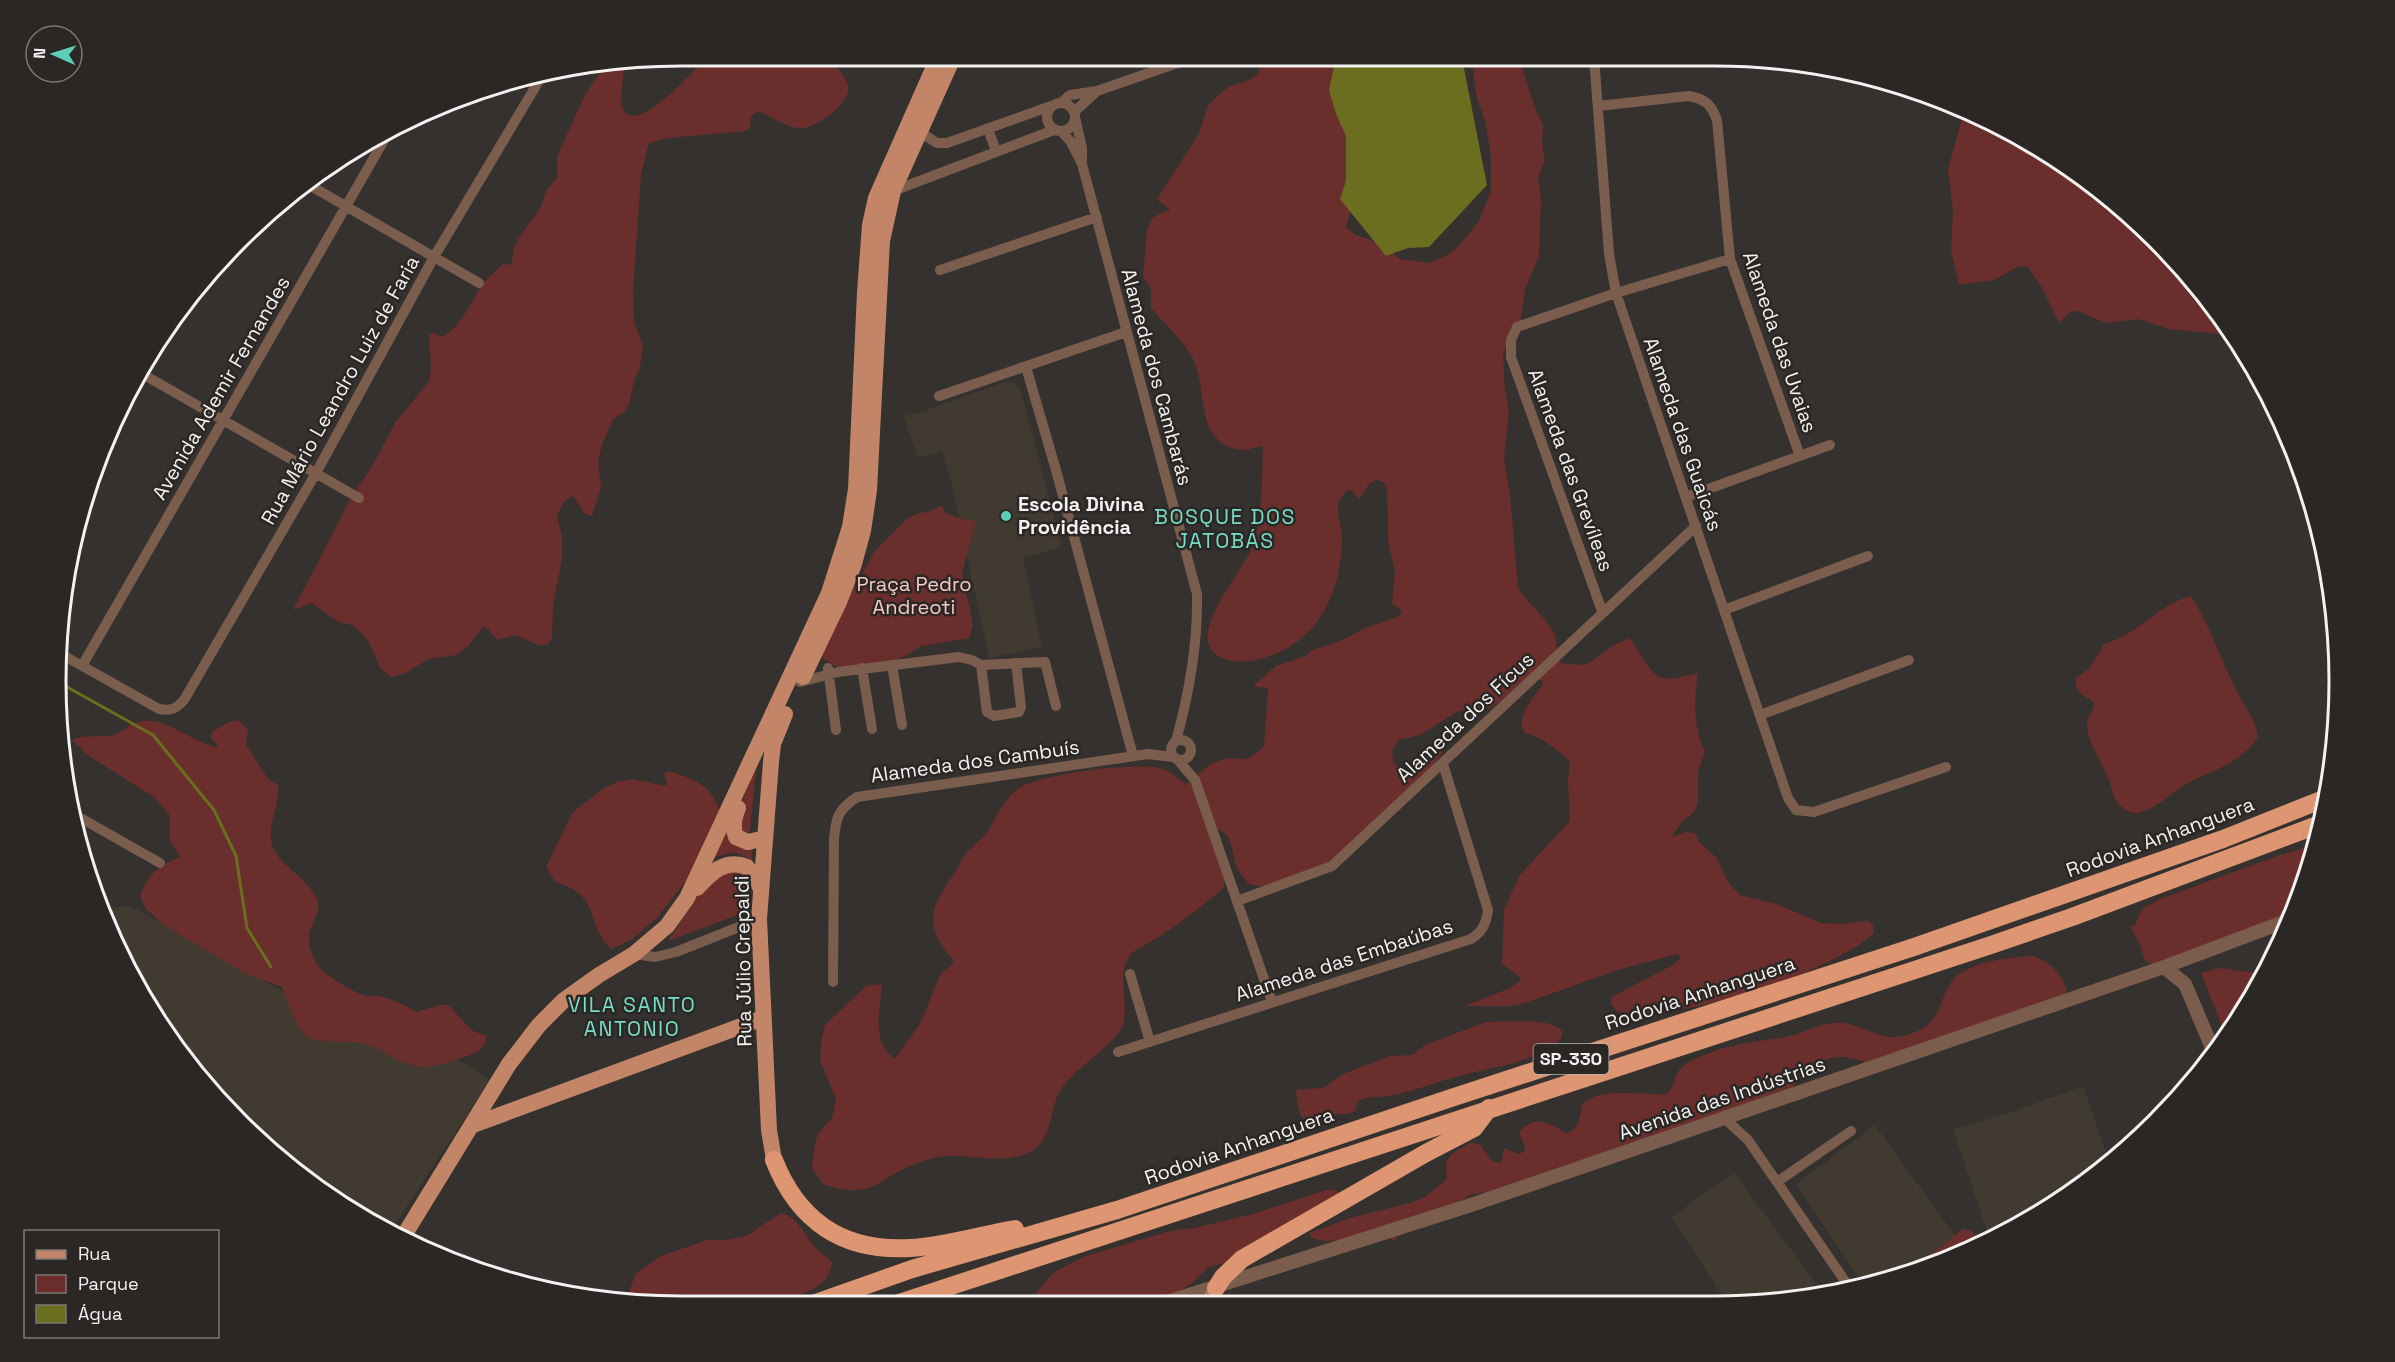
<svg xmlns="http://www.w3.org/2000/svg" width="2395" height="1362" font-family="'Space Grotesk',sans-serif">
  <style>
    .built { fill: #413a31 }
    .green { fill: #6a2f2c }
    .water { fill: #6a6e1e }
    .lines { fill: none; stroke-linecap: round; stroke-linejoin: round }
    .stream { stroke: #6a6e1e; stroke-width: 3 }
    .minor { stroke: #7b5d4e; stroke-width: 10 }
    .tertiary { stroke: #7b5d4e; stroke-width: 14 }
    .secondary { stroke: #a3745d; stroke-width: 15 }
    .primary { stroke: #c28567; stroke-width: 16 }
    .motorway { stroke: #de9571; stroke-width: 18 }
    .poi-dot { fill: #5eceb8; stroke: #2a2724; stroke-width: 2 }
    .labels { text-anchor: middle; stroke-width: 5; stroke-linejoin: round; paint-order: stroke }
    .shield { fill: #2a2724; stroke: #b7b5b3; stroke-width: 1.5 }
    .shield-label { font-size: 18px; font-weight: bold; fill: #f4f2f0 }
    .street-label { font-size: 20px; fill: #f4f2f0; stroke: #2a2724 }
    .poi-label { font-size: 20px; font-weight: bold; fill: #f4f2f0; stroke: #2a2724; text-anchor: start }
    .park-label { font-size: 20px; fill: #f6c9c4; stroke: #2a2724 }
    .neighbourhood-label { font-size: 21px; letter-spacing: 1.5px; fill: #77dcc7; stroke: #2a2724 }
    .rim { fill: none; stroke: #f4f2f0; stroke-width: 3 }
  </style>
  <rect width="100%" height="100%" fill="#34312e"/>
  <!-- built -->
  <path class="built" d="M 1005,382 L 1015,383 L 1021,391 L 1062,547 L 1023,558 L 1042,647 L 989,658 L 952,485 L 942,452 L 918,458 L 903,416 L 915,414 Z
    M 131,906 L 306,1004 L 428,1041 L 490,1080 L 390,1232 L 368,1223 L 269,1152 L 211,1093 L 139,994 L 100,909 Z
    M 2083,1086 L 2109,1162 L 2061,1201 L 1989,1237 L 1953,1129 L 2009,1113 Z
    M 1875,1125 L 1959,1241 L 1915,1273 L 1864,1285 L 1796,1184 Z
    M 1734,1173 L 1816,1283 L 1789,1301 L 1726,1301 L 1671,1217 Z"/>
  <!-- green -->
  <path class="green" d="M 1349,58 L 1362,169 L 1346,227 L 1356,235 L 1371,240 L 1401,259 L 1429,263 L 1446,256 L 1459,246 L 1479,221 L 1491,191 L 1491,155 L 1485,121 L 1476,94 L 1472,58 L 1519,58 L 1535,108 L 1543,125 L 1542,143 L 1545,160 L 1538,178 L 1541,199 L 1539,256 L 1525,290 L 1520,324 L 1506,346 L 1503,355 L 1505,390 L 1509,412 L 1504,458 L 1510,495 L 1518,587 C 1527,603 1543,615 1553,631 C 1559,641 1554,654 1561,663 L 1579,665 L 1589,663 L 1614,645 L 1630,638 C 1638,649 1648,671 1660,677 C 1669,682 1688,675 1698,673 C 1694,698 1693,728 1705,751 L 1698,771 L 1698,803 L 1694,812 L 1681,823 L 1671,837 L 1686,832 L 1695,833 L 1699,842 L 1717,858 L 1727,881 L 1740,895 L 1777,904 L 1821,923 L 1841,924 L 1868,921 L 1873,925 L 1874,933 C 1833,972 1671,1026 1616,1011 L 1611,1003 L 1613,996 L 1617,994 L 1673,965 L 1681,957 L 1677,954 L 1621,969 L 1525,1003 L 1510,1006 L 1465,1006 L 1510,988 L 1520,981 L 1521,978 L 1502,964 L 1504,910 L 1519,876 L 1570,821 L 1568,781 L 1570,761 C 1556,749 1544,738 1525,733 C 1514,718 1534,697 1543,684 L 1542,680 L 1538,680 L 1489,708 L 1458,711 L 1420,735 L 1398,740 L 1392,752 L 1394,764 C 1408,773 1427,758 1439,751 L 1442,751 L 1442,754 L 1399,806 L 1334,861 L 1271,888 L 1249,884 C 1245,879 1240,874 1237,868 C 1231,853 1234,830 1214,829 L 1225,878 L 1223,889 C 1199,908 1176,927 1150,942 C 1143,946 1132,951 1128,958 C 1117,978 1129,1004 1123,1025 C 1117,1043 1072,1070 1060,1091 C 1050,1108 1052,1136 1036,1148 C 1006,1171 963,1148 930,1159 C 918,1163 907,1166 896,1173 C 885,1179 877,1187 864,1189 C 852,1192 836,1188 824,1185 L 812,1168 L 814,1149 L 818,1133 L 832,1118 L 836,1099 L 820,1060 L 821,1041 L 825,1025 L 866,986 L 882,984 C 880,1009 871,1043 895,1059 L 921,1022 L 940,975 L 953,963 L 953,960 C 922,924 930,908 956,871 C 960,865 962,857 967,852 C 974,845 981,840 987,833 C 996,818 1004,798 1019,788 C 1041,774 1138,761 1163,769 C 1171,772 1179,779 1186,784 L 1212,763 L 1228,758 L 1247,759 L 1264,747 L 1268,688 L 1253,686 L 1276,666 L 1303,657 L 1313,650 L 1340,641 L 1365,628 L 1395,618 L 1401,614 L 1401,610 L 1392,604 L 1395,573 L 1388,539 L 1387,490 L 1384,482 L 1376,480 L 1369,484 L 1359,499 L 1350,489 C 1328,505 1343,519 1342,538 C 1341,596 1316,647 1256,660 C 1243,663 1227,662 1217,655 C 1184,634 1248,566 1254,543 C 1262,515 1262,478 1263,448 L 1260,446 C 1249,450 1240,452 1229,447 C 1195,432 1208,385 1192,357 C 1182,339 1165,324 1151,308 L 1151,289 L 1143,276 L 1147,231 L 1152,218 L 1170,209 L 1159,202 L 1158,197 L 1199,134 L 1208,105 L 1228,87 L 1250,80 L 1258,74 L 1262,59 Z
    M 830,60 C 837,68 851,81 848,92 C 844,108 813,131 797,128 C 784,126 770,116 758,111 L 751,116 L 750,126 L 747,131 L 668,138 L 649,143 L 641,174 L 633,292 L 634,321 L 643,347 L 640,367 L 633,385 L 629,404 L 624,412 L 613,419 L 602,445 L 598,462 L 601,487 L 592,516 L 585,514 L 573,496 L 570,497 L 563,503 L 557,516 L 562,536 L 562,559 L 553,606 L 552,638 L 547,645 L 538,645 L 516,635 L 497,640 L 487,628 L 483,627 L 468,646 L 456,655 L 428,659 L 404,674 L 391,677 L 380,668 L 368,640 L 354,626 L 337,621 L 312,603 L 293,610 L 351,498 L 374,463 L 395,423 L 429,381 L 431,369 L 429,334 L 434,333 L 442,337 C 461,327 469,305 480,288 C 486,279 494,272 503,264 L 509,265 L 512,262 L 514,248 L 520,236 L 541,207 L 546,191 L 557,178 L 557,158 L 562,145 L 584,97 L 597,76 L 610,63 L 622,61 C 627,73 620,85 621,98 C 624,149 689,75 700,65 L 701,61 Z
    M 1949,107 L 2027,139 L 2127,211 L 2210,300 L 2230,332 L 2219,334 L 2169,329 L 2138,319 L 2106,323 L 2078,311 L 2070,312 L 2059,323 L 2041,286 L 2027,266 L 2017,267 L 1994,280 L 1959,285 L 1951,251 L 1953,211 L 1948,169 L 1962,119 Z
    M 942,505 L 945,513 L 966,520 L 976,520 L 962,574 L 973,624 L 969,638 L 922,646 L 894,662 L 849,670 L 835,666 L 824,659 L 814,647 L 861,577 L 873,553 L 908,518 L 919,513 L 928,512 Z
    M 2191,596 C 2211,628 2220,657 2236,690 C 2244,705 2256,720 2258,737 C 2242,763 2213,770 2186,784 C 2171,792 2157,809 2139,813 C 2130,815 2121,808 2116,801 C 2113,796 2112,789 2110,783 C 2104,767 2089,744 2087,728 C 2086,717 2094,712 2094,702 C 2083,695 2075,693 2075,679 L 2090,668 L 2104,644 C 2138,635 2157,605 2191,596 Z
    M 238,720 L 248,730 L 246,744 L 248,748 L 268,779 L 278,785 C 280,804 269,821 271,840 C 274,863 306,876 316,897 C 325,915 304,924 310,949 C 312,954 315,961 318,966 C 324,974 354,993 364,995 C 368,997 373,995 378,996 C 392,999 404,1004 416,1012 L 440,1005 L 448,1005 L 473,1031 L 487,1036 C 484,1052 475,1053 461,1058 C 432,1068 420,1072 391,1056 C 382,1051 372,1045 361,1043 C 347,1041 317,1044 307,1036 C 294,1027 288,1001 282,987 L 245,973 L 165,926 L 146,909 L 140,896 C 149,872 158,867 180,857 L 170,841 L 170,816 L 154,797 L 89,756 L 72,740 C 85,734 99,738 113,735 C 122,733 128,724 137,722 C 165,715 191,742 215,747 L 218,745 L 211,738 L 212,732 L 229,722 Z
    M 757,759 L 750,831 L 745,833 L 738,831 L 740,808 Z
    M 669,771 C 707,784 713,787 725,827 L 753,843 L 752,860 L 735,852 L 702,860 L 656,919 L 632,939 L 611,949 C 584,922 602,895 555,882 L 546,867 L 572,813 L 604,788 L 617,782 L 633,779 L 664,786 L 667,784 L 664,773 Z
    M 2315,845 L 2306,882 L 2287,924 L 2171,964 L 2152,964 L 2145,961 L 2139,942 L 2130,927 L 2135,925 L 2142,909 L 2160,899 L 2280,855 Z
    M 731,869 L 743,876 L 748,889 L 748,911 L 668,941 L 709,879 Z
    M 2033,956 C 2051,962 2067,977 2067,997 L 1872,1065 C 1829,1046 1815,1063 1786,1094 L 1493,1191 L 1469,1195 L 1466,1198 L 1399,1228 L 1395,1241 C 1360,1223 1342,1249 1312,1238 L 1309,1233 L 1350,1218 L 1410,1203 L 1425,1197 L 1447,1179 C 1444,1154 1450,1156 1469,1143 L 1480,1144 L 1491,1160 L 1499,1163 L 1502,1160 L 1504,1148 L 1518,1154 L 1524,1152 L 1525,1147 L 1519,1132 C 1534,1115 1550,1122 1566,1133 C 1580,1130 1580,1115 1583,1103 C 1606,1086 1640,1096 1667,1094 C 1675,1086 1674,1074 1682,1067 C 1713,1045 1750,1043 1786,1037 C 1806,1033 1822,1021 1843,1023 C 1869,1026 1882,1045 1913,1033 C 1943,1022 1937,1002 1952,981 C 1966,962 2011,957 2033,956 Z
    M 2220,968 L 2264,974 L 2256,994 L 2225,1034 L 2201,973 Z
    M 1519,1021 C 1534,1022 1551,1020 1562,1031 L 1562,1037 C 1536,1064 1493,1066 1459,1076 C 1436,1082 1412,1092 1388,1096 C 1377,1098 1366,1095 1357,1102 L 1356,1110 L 1349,1114 L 1334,1114 L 1327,1119 L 1308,1124 C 1298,1116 1297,1102 1296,1090 L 1323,1088 L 1343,1074 L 1390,1056 L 1412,1055 L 1425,1045 L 1486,1022 Z
    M 1326,1190 L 1335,1190 L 1340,1193 L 1226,1263 L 1208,1267 L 1192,1283 L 1166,1300 L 1155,1303 L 1037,1304 L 1032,1298 L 1053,1273 L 1083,1257 L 1170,1231 L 1194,1228 L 1253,1214 Z
    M 781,1213 C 797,1216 804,1234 814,1246 C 819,1252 826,1257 832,1262 C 829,1292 799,1291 781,1305 L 640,1305 L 625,1303 L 636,1273 L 661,1256 L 707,1240 L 726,1240 L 746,1236 Z
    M 1963,1229 L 1970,1230 L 1982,1240 L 1915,1273 L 1904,1276 Z"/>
  <!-- water -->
  <path class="water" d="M 1336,58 L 1462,58 L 1487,185 L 1429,247 L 1408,248 L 1386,256 L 1340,199 L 1346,181 L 1346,136 L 1336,114 L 1329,90 Z"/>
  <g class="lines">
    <!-- stream -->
    <path class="stream" d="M 58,682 L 153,735 L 214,810 L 236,856 L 247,928 L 271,967"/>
    <!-- minor -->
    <path class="minor" d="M 1594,57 L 1609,254 L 1616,293 L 1788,798 L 1796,810 L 1814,812 L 1946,767
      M 1062,102 L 1070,95 L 1097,91 L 1189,59
      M1047 117a14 14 0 1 1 28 0a14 14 0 1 1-28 0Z
      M 1598,106 L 1689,96 C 1705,99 1711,104 1717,120 L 1730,259 L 1800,456
      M 1074,112 L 1097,91
      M 1075,117 L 1082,148 L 1082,160
      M 988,129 L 996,151
      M 920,132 L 937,143 L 947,143 L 1051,106
      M 1062,132 L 1071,142 L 1082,164 L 1197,594 C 1198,643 1189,694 1176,741
      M 304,182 L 479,283
      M 893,191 L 1054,130
      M 940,270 L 1097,217
      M 1026,367 L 1056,470 L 1133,756
      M 139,372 L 359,498
      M 939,396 L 1126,332
      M 1686,497 L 1830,445
      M 1724,610 L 1868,556
      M 1602,611 L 1511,357 L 1511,340 L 1517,327 L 1616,293 L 1730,259
      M 59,653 L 159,709 C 171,711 176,709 184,700 L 316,473 L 434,257 L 543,74
      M 892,665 L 902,725
      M 981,665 L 1045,662 L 1056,706
      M 82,666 L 391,128
      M 828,668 L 836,730
      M 862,668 L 872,729
      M 800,682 L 838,672 L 959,657 L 972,660 L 981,665 L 987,712 L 994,716 L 1019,712 L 1021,707 L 1016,663
      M 1760,715 L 1909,660
      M1171 750a10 10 0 1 1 20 0a10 10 0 1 1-20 0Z
      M 1177,759 L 1195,780 L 1272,1002
      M 70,812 L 160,863
      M 1237,901 L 1332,866 L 1696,526
      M 634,954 L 655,957 L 676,952 L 759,919
      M 1130,974 L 1150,1042
      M 833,982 L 834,839 C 836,817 838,810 857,797 L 1148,754 L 1173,757
      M 1118,1052 L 1471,939 C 1483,931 1486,924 1488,910 L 1443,764
      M 1724,1118 L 1748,1140 L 1845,1281
      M 1777,1182 L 1851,1131"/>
    <!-- tertiary -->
    <path class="tertiary" d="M 2164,967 L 2185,984 L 2213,1050
      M 1164,1303 L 1471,1205 L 2164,967 L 2289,920"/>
    <!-- secondary -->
    <path class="secondary" d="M 1208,1303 L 1216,1288"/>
    <!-- primary -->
    <path class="primary" d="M 803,677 L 839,602 L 854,564 L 863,531 L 869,490 L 882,241 L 893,191 L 952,60
      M 738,808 C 734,818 732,826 736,837 L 748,842 L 765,838
      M 697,888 C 711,873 725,858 747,867 L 760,887
      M 473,1125 L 763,1018
      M 774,1160 L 769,1130 L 759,919 L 771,762 L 773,744 L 785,714
      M 403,1237 L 509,1064 L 539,1025 L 564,1000 L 599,975 L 634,954 L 667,926 L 687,898 L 829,593 L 850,527 L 856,489 L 865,292 L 870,225 L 876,198 L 937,60"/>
    <!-- motorway -->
    <path class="motorway" d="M 774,1160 C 798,1221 843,1252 910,1248 C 945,1246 980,1235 1015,1229
      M 1216,1288 L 1223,1277 L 1242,1259 L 1426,1153 L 1474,1128 L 1489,1108
      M 896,1304 L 1991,945 L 2072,917 L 2320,824
      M 810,1305 L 912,1269 L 1117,1210 L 1448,1099 L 1914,947 L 2223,839 L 2326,798"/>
  </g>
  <!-- markers -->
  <circle class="poi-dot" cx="1006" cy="516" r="6"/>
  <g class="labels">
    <!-- shield labels -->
    <rect class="shield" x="1533.5" y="1044" width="75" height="30" rx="4.5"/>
    <g class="shield-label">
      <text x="1571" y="1065">SP-330</text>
    </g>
    <!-- street labels -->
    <g class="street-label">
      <text transform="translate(1780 342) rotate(71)" y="7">Alameda das Uvaias</text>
      <text transform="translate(1157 377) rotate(75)" y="7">Alameda dos Cambarás</text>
      <text transform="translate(221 388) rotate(-60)" y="7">Avenida Ademir Fernandes</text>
      <text transform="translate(340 390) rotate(-61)" y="7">Rua Mário Leandro Luiz de Faria</text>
      <text transform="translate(1683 434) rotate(71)" y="7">Alameda das Guaicás</text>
      <text transform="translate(1571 470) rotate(70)" y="7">Alameda das Grevíleas</text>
      <text transform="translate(1465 717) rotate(-43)" y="7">Alameda dos Fícus</text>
      <text transform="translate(975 761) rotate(-8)" y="7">Alameda dos Cambuís</text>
      <text transform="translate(2160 837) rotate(-20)" y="7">Rodovia Anhanguera</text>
      <text transform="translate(1344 960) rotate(-18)" y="7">Alameda das Embaúbas</text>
      <text transform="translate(743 961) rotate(-91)" y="7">Rua Júlio Crepaldi</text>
      <text transform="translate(1700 993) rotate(-18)" y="7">Rodovia Anhanguera</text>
      <text transform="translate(1722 1098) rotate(-19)" y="7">Avenida das Indústrias</text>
      <text transform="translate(1239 1146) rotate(-19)" y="7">Rodovia Anhanguera</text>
    </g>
    <!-- poi labels -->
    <g class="poi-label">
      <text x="1018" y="511">Escola Divina<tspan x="1018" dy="23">Providência</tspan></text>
    </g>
    <!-- park labels -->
    <g class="park-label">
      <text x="914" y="591">Praça Pedro<tspan x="914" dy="23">Andreoti</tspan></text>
    </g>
    <!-- neighbourhood labels -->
    <g class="neighbourhood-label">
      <text x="1225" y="524">BOSQUE DOS<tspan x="1225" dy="24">JATOBÁS</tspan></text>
      <text x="632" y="1012">VILA SANTO<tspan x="632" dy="24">ANTONIO</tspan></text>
    </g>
  </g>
  <!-- crop -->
  <path d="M0 0H2395V1362H0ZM681 66H1714A615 615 0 0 1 2329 681V681A615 615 0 0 1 1714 1296H681A615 615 0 0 1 66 681V681A615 615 0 0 1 681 66Z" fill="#2a2724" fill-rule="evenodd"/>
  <path class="rim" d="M681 66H1714A615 615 0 0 1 2329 681V681A615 615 0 0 1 1714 1296H681A615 615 0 0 1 66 681V681A615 615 0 0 1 681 66Z"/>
  <!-- legend -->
  <rect x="24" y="1230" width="195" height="108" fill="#2a2724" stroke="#7b7876" stroke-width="1.5"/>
  <rect x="36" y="1250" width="30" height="9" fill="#c28567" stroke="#7b7876" stroke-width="1.5"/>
  <text x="78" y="1260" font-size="18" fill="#f4f2f0">Rua</text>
  <rect x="36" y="1275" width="30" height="18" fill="#6a2f2c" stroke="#7b7876" stroke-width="1.5"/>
  <text x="78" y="1290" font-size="18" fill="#f4f2f0">Parque</text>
  <rect x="36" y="1305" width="30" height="18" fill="#6a6e1e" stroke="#7b7876" stroke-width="1.5"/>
  <text x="78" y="1320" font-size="18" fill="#f4f2f0">Água</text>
  <!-- north arrow -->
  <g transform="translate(54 54) rotate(273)"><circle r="28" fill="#2a2724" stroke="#7b7876" stroke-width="1.5"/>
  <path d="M0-4.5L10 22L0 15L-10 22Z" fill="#5eceb8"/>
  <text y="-9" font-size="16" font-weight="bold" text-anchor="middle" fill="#f4f2f0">N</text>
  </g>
</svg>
